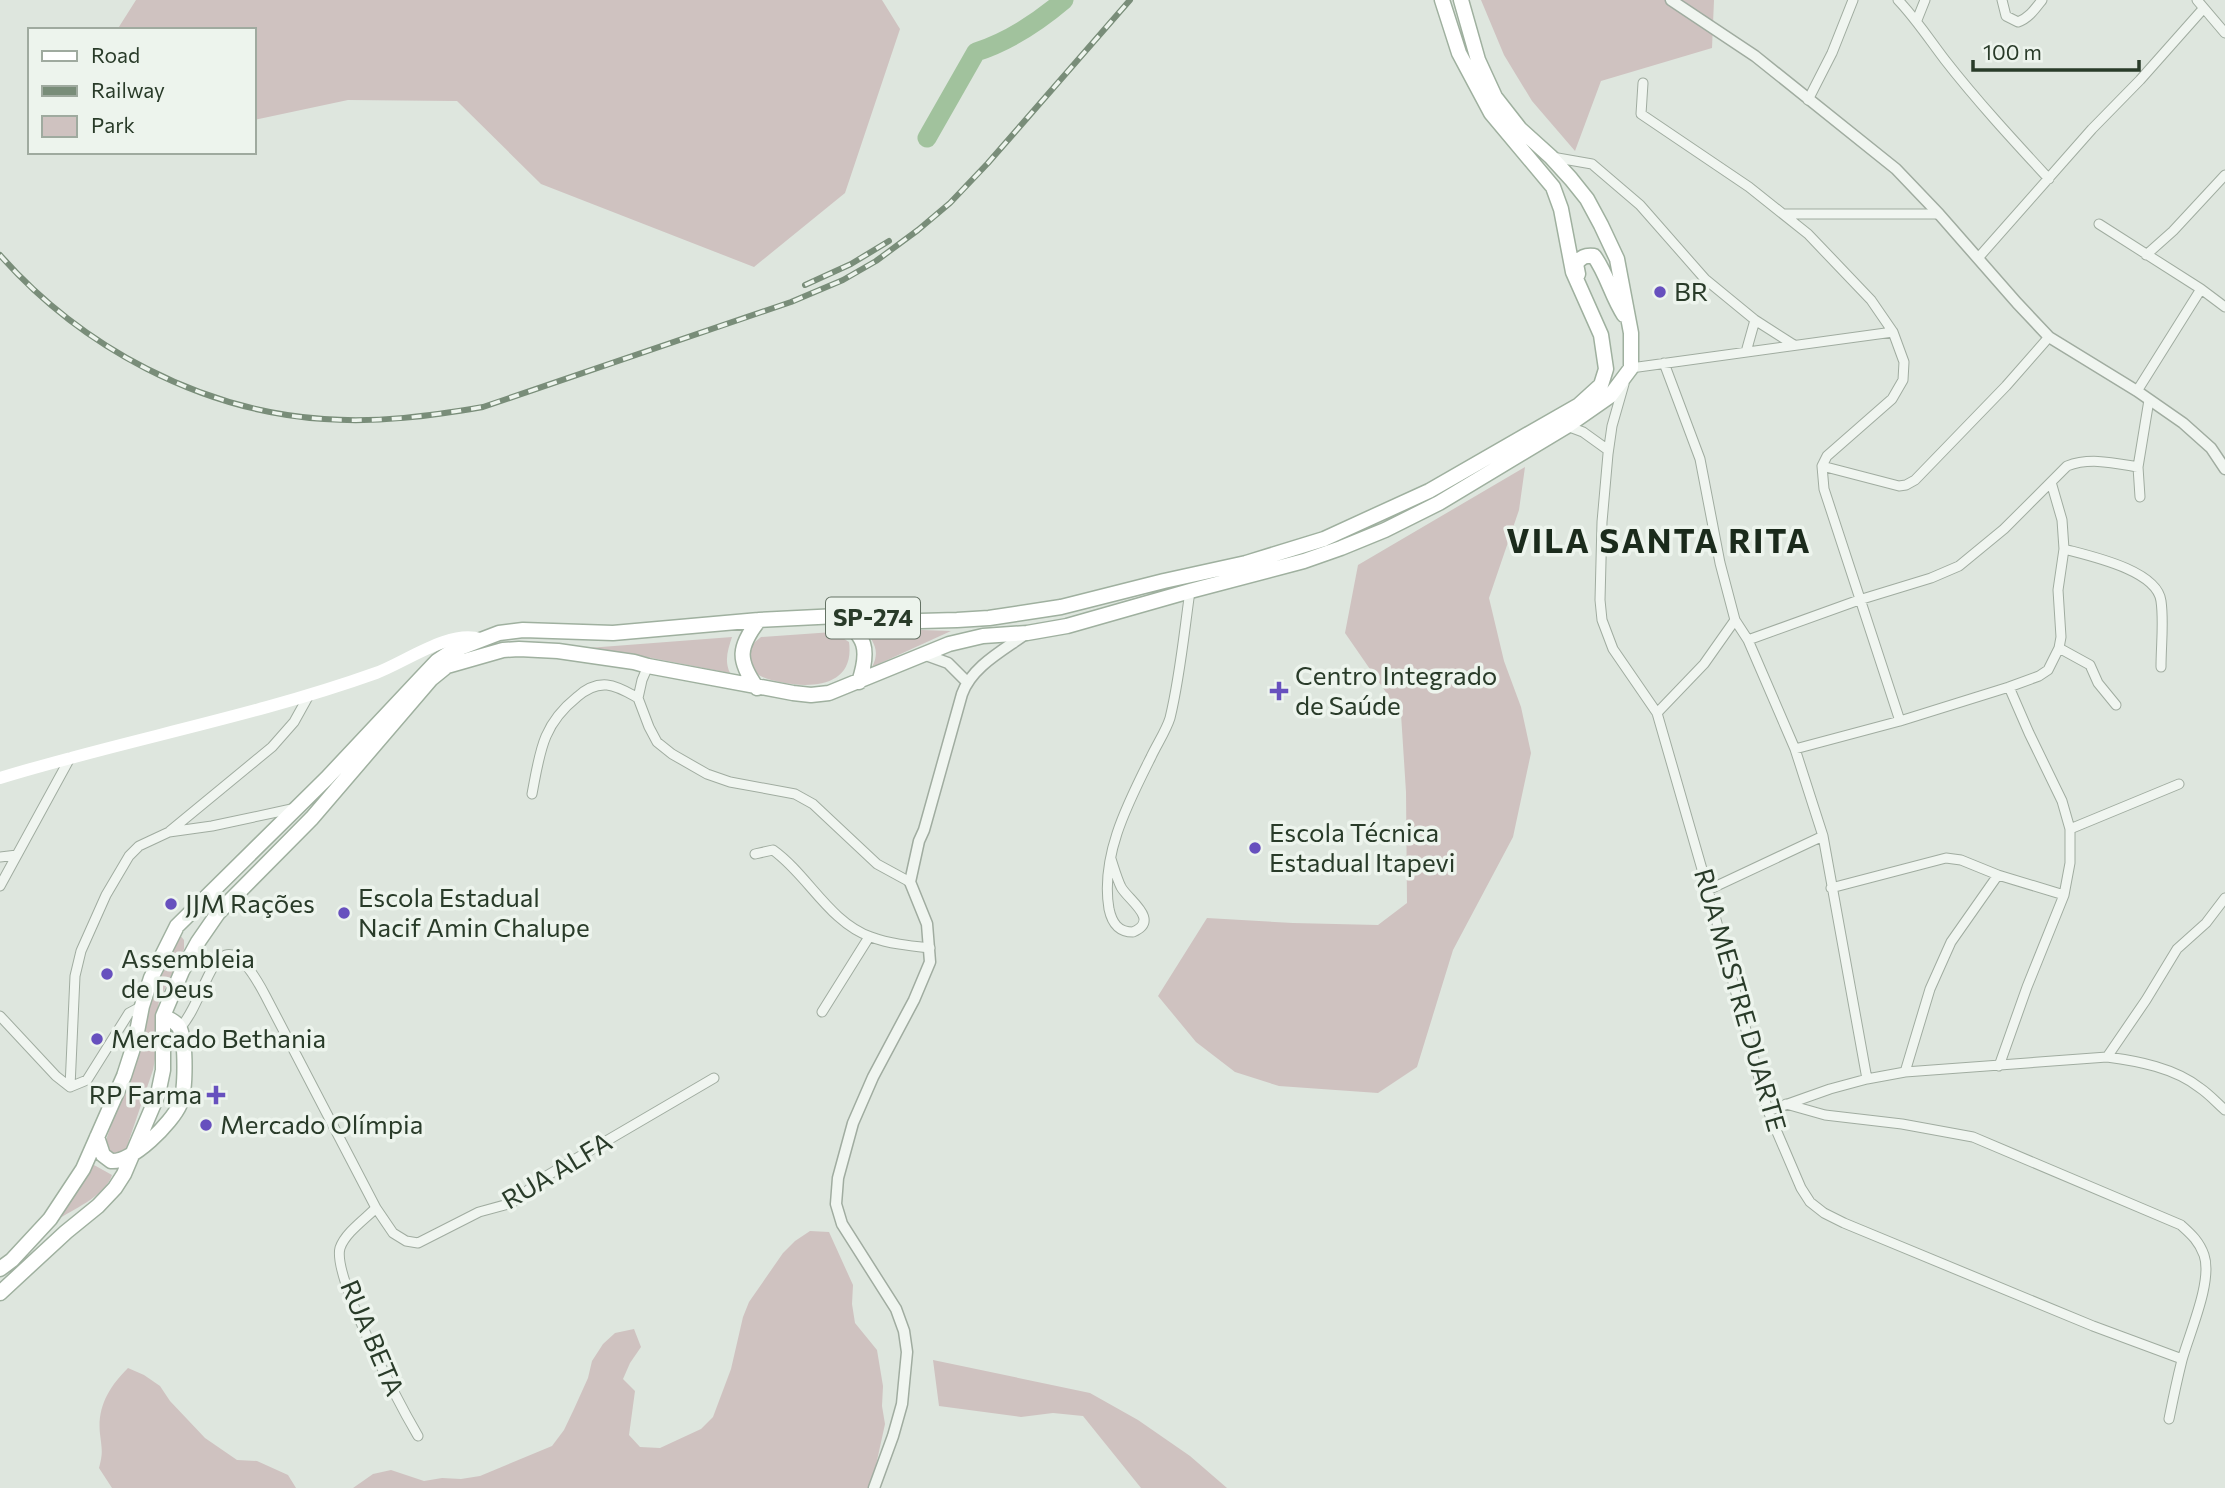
<svg xmlns="http://www.w3.org/2000/svg" width="2225" height="1488" font-family="Commissioner,sans-serif">
  <style>
    .green { fill: #cfc2c0 }
    .lines { fill: none; stroke-linecap: round; stroke-linejoin: round }
    .river { stroke: #a1c29d; stroke-width: 19 }
    .minor-casing { stroke: #a0aca0; stroke-width: 11 }
    .tertiary-casing { stroke: #a0aca0; stroke-width: 13 }
    .primary-casing { stroke: #9fb09f; stroke-width: 17 }
    .minor { stroke: #f0f5f0; stroke-width: 9 }
    .tertiary { stroke: #f0f5f0; stroke-width: 10 }
    .secondary { stroke: #fff; stroke-width: 12 }
    .primary { stroke: #fff; stroke-width: 14 }
    .rail-casing { stroke: #798d79; stroke-width: 6 }
    .rail { stroke: #edf4ed; stroke-width: 3.5; stroke-dasharray: 10; stroke-linecap: butt }
    .poi-dot { fill: #6750be; stroke: #edf4ed; stroke-width: 2.5 }
    .labels { text-anchor: middle; stroke-width: 7; stroke-linejoin: round; paint-order: stroke }
    .shield { fill: #edf4ed; stroke: #647264; stroke-width: 2 }
    .shield-label { font-size: 24px; font-weight: bold; fill: #293b29 }
    .poi-label { font-size: 26px; fill: #293b29; stroke: #edf4ed; text-anchor: start }
    .street-label { font-size: 26px; fill: #293b29; stroke: #edf4ed }
    .district-label { font-size: 33px; font-weight: bold; letter-spacing: 2px; fill: #1b2b1c; stroke: #edf4ed }
  </style>
  <rect width="100%" height="100%" fill="#dee6de"/>
  <!-- green -->
  <path class="green" d="M 136,0 L 882,0 L 900,29 L 845,193 L 754,267 L 541,184 L 457,101 L 348,100 L 254,120 L 254,30 L 117,30 Z
    M 1481,0 L 1714,0 L 1712,48 L 1601,81 L 1575,151 L 1532,101 L 1504,55 Z
    M 1525,467 L 1519,510 L 1489,598 L 1504,661 L 1521,707 L 1531,753 L 1513,837 L 1453,950 L 1417,1067 L 1378,1093 L 1279,1086 L 1235,1072 L 1196,1042 L 1158,996 L 1207,918 L 1293,923 L 1378,925 L 1407,903 L 1406,792 L 1401,714 L 1345,633 L 1358,565 Z
    M 863,628 L 951,631 L 872,667 C 881,650 873,641 863,628 Z
    M 833,632 L 849,642 C 855,686 812,689 780,682 C 772,680 761,678 755,672 C 748,664 749,656 750,646 L 761,637 Z
    M 732,637 C 728,649 724,661 730,673 L 636,655 L 588,648 Z
    M 179,934 L 184,940 L 184,949 L 159,1001 L 155,1025 L 156,1053 L 153,1070 L 126,1149 L 122,1153 L 112,1154 L 106,1140 L 142,1038 L 156,974 Z
    M 94,1165 L 112,1175 C 105,1195 78,1207 60,1218 Z
    M 810,1231 L 829,1232 L 853,1285 L 852,1304 L 855,1323 L 877,1350 L 883,1386 L 882,1406 L 885,1424 L 871,1488 L 353,1488 L 373,1474 L 391,1470 L 424,1481 L 442,1478 L 461,1479 L 480,1476 L 552,1446 L 564,1430 L 574,1409 L 588,1378 L 592,1361 L 603,1344 L 615,1333 L 634,1329 L 641,1347 L 630,1363 L 623,1379 L 635,1391 L 629,1435 L 640,1447 L 660,1448 L 701,1429 L 713,1417 L 731,1369 L 743,1317 L 749,1302 L 783,1253 L 795,1241 Z
    M 933,1360 L 1090,1393 L 1138,1420 L 1190,1456 L 1227,1488 L 1141,1488 L 1083,1416 L 1053,1413 L 1021,1417 L 939,1406 Z
    M 128,1368 L 144,1375 L 160,1386 L 170,1401 L 205,1438 L 237,1460 L 257,1461 L 288,1475 L 296,1488 L 112,1488 L 99,1468 C 103,1453 102,1450 100,1434 C 97,1407 109,1387 128,1368 Z"/>
  <g class="lines">
    <!-- river -->
    <path class="river" d="M 927,138 L 976,52 C 1010,41 1037,23 1064,0"/>
    <!-- minor casing -->
    <g class="minor-casing">
      <path id="minor" d="M 1898,0 C 1916,19 1929,39 1945,60 C 1977,101 2013,140 2049,179
        M 2002,0 L 2006,16 L 2018,22 C 2029,18 2035,9 2042,0
        M 2197,0 L 2225,33
        M 1917,20 L 1925,0
        M 1643,83 L 1641,114 L 1749,187 L 1808,234 L 1871,300 L 1893,332 L 1904,362 L 1903,380 L 1892,399 L 1827,456 L 1822,466 L 1824,489 L 1900,721
        M 1808,100 L 1832,53 L 1853,0
        M 1552,157 L 1592,164 L 1640,205 L 1705,279 L 1755,320 L 1794,345
        M 1784,214 L 1939,214
        M 2099,224 L 2201,289 L 2225,307
        M 2146,255 L 2173,231 L 2225,175
        M 1979,257 L 2092,129 L 2140,80 L 2203,9
        M 1746,352 L 1755,320
        M 1664,363 L 1700,459 L 1720,563 L 1735,620 L 1748,640 L 1795,749 L 1823,836 L 1867,1079
        M 1631,368 L 1893,332
        M 1624,384 L 1612,426 L 1608,454 L 1602,522 L 1600,600 L 1602,620 L 1613,649 L 1657,713 L 1708,890 L 1768,1111 L 1801,1188 L 1810,1202 L 1824,1213 L 1844,1223 L 2093,1326 L 2182,1359
        M 2137,391 L 2201,289
        M 1567,426 L 1583,432 L 1608,450
        M 1822,466 L 1899,486 L 1906,485 L 1915,480 L 2006,386 L 2049,337
        M 2140,497 L 2138,467 L 2149,400
        M 2064,549 C 2090,556 2157,570 2161,601 C 2164,622 2161,645 2161,667
        M 1748,640 L 1859,600 L 1931,578 L 1959,566 L 2004,529 L 2067,466 C 2090,457 2114,463 2138,467
        M 2059,648 L 2090,665 L 2098,683 L 2116,705
        M 648,666 L 642,680 L 638,698 L 649,727 L 657,742 L 672,754 L 707,774 L 730,782 L 795,794 L 813,804 L 877,864 L 910,882
        M 1657,713 L 1704,664 L 1735,620
        M 1795,749 L 1900,721 L 2009,687 L 2039,676 L 2048,670 L 2059,648 L 2061,637 L 2058,590 L 2064,549 L 2062,520 L 2051,482
        M 532,794 C 540,752 542,725 577,697 C 586,689 596,684 607,685 C 618,686 629,693 638,698
        M 2070,829 L 2179,784
        M 170,831 L 272,747 L 294,722 L 309,695
        M 755,854 L 773,850 C 808,875 829,922 871,937 C 890,944 911,946 930,948
        M 0,857 L 17,855
        M 1111,859 C 1114,868 1117,879 1121,887 C 1128,900 1161,920 1133,932 C 1118,932 1112,923 1109,909 C 1100,856 1128,803 1151,757 C 1157,744 1166,731 1170,718 C 1180,677 1184,633 1190,591
        M 0,886 L 70,758
        M 1831,888 L 1946,858 L 1961,860 L 1998,875 L 2064,895
        M 1708,890 L 1823,836
        M 822,1012 L 869,937
        M 0,1016 L 56,1076 L 70,1087
        M 180,1028 C 210,996 215,901 265,995 L 376,1208 L 393,1233 L 406,1241 L 418,1243 L 479,1212 L 512,1203 L 543,1178 L 714,1078
        M 2107,1057 L 2146,1000 L 2177,949 L 2206,923 L 2225,898
        M 1999,1066 L 2027,987 L 2064,895 L 2070,863 L 2070,829 L 2062,801 L 2029,733 L 2009,687
        M 1905,1072 L 1930,989 L 1951,942 L 1998,875
        M 70,1087 L 75,976 L 81,951 L 106,895 L 129,856 L 139,846 L 169,832 L 212,826 L 296,808
        M 70,1087 L 87,1080 L 129,1013 L 142,1006
        M 1786,1104 L 1825,1115 L 1902,1124 L 1973,1137 L 2181,1225 C 2191,1234 2199,1241 2204,1255 C 2213,1281 2189,1334 2182,1360 C 2177,1380 2173,1399 2169,1419
        M 1768,1111 L 1830,1089 L 1867,1079 L 1905,1072 L 2107,1057 C 2138,1061 2175,1068 2200,1088 C 2209,1094 2217,1103 2225,1110
        M 376,1208 C 365,1219 345,1233 340,1248 C 332,1277 401,1407 418,1436"/>
    </g>
    <!-- tertiary casing -->
    <g class="tertiary-casing">
      <path id="tertiary" d="M 1671,0 L 1755,56 L 1896,169 L 1939,214 L 2017,303 L 2049,337 L 2137,391 L 2183,423 L 2211,448 L 2225,469
        M 923,654 L 948,663 L 966,681
        M 874,1488 L 893,1436 L 902,1404 L 907,1352 L 904,1331 L 896,1309 L 842,1224 L 836,1204 L 838,1178 L 853,1123 L 873,1077 L 914,1000 L 930,962 L 927,924 L 910,882 L 919,841 L 924,830 L 962,694 C 972,666 1004,650 1027,633"/>
    </g>
    <!-- primary casing -->
    <g class="primary-casing">
      <path id="primary" d="M 1578,274 L 1576,264 C 1581,257 1585,255 1594,256 C 1607,274 1612,297 1624,315
        M 838,616 C 866,636 870,649 859,682
        M 757,688 C 737,660 738,647 759,620
        M 97,1137 L 103,1155 L 111,1161 C 132,1163 172,1123 180,1104 C 186,1090 186,1043 180,1029 C 177,1022 169,1019 163,1016
        M 0,1269 L 12,1260 L 50,1219 L 83,1169 L 124,1076 L 135,1042 L 142,1006 L 151,978 L 177,926 L 327,778 L 419,680 L 437,661 L 452,651 L 499,633 L 523,630 L 613,633 L 759,620 L 838,616 L 920,621 L 957,620 L 989,618 L 1061,607 L 1164,581 L 1246,563 L 1324,539 L 1429,491 L 1579,405 L 1601,385 L 1606,369 L 1601,335 L 1573,272 L 1561,209 L 1553,187 L 1491,113 L 1459,53 L 1442,0
        M 0,1293 L 66,1232 L 98,1206 L 115,1188 L 124,1174 L 158,1094 L 163,1070 L 163,1016 L 182,971 L 198,942 L 218,913 L 312,818 L 431,679 L 447,666 L 503,650 L 519,649 L 558,651 L 634,662 L 648,666 L 793,693 L 811,695 L 829,693 L 949,644 L 983,636 L 1027,633 L 1067,626 L 1190,591 L 1304,561 L 1341,548 L 1385,530 L 1439,503 L 1567,426 L 1610,396 L 1631,368 L 1631,333 L 1617,259 L 1601,225 L 1587,199 L 1571,179 L 1551,157 L 1520,129 L 1495,97 L 1478,60 L 1461,0"/>
    </g>
    <!-- minor -->
    <use href="#minor" class="minor"/>
    <!-- tertiary -->
    <use href="#tertiary" class="tertiary"/>
    <!-- secondary -->
    <path class="secondary" d="M 0,778 C 124,740 253,717 376,673 C 404,663 450,629 480,639"/>
    <!-- primary -->
    <use href="#primary" class="primary"/>
    <!-- rail casing -->
    <g class="rail-casing">
      <path id="rail" d="M 0,255 C 81,347 201,411 324,419 C 378,423 430,416 483,407 L 791,302 L 843,280 L 876,261 L 918,230 L 950,203 L 988,163 L 1130,0
        M 805,285 L 851,264 L 889,241"/>
    </g>
    <!-- rail -->
    <use href="#rail" class="rail"/>
  </g>
  <!-- markers -->
  <g class="poi-dot">
    <circle cx="1660" cy="292" r="7"/>
    <path d="M1275.5 680.5h7v7h7v7h-7v7h-7v-7h-7v-7h7z"/>
    <circle cx="1255" cy="848" r="7"/>
    <circle cx="171" cy="904" r="7"/>
    <circle cx="344" cy="913" r="7"/>
    <circle cx="107" cy="974" r="7"/>
    <circle cx="97" cy="1039" r="7"/>
    <path d="M212.5 1084.5h7v7h7v7h-7v7h-7v-7h-7v-7h7z"/>
    <circle cx="206" cy="1125" r="7"/>
  </g>
  <g class="labels">
    <!-- shield labels -->
    <rect class="shield" x="826" y="597.5" width="94" height="41" rx="5"/>
    <g class="shield-label">
      <text x="873" y="626">SP-274</text>
    </g>
    <!-- poi labels -->
    <g class="poi-label">
      <text x="1674" y="301">BR</text>
      <text x="1295" y="685">Centro Integrado<tspan x="1295" dy="30">de Saúde</tspan></text>
      <text x="1269" y="842">Escola Técnica<tspan x="1269" dy="30">Estadual Itapevi</tspan></text>
      <text x="358" y="907">Escola Estadual<tspan x="358" dy="30">Nacif Amin Chalupe</tspan></text>
      <text x="185" y="913">JJM Rações</text>
      <text x="121" y="968">Assembleia<tspan x="121" dy="30">de Deus</tspan></text>
      <text x="111" y="1048">Mercado Bethania</text>
      <text x="202" y="1104" text-anchor="end">RP Farma</text>
      <text x="220" y="1134">Mercado Olímpia</text>
    </g>
    <!-- street labels -->
    <g class="street-label">
      <text transform="translate(1740 1000) rotate(74)" y="9">RUA MESTRE DUARTE</text>
      <text transform="translate(557 1171) rotate(-31)" y="9">RUA ALFA</text>
      <text transform="translate(372 1338) rotate(67)" y="9">RUA BETA</text>
    </g>
    <!-- district labels -->
    <g class="district-label">
      <text x="1659" y="553">VILA SANTA RITA</text>
    </g>
  </g>
  <!-- legend -->
  <rect x="28" y="28" width="228" height="126" fill="#edf4ed" stroke="#9faa9f" stroke-width="2"/>
  <rect x="42" y="51" width="35" height="10" fill="#ffffff" stroke="#9faa9f" stroke-width="2"/>
  <text x="91" y="63" font-size="21" fill="#293b29">Road</text>
  <rect x="42" y="86" width="35" height="10" fill="#798d79" stroke="#9faa9f" stroke-width="2"/>
  <text x="91" y="98" font-size="21" fill="#293b29">Railway</text>
  <rect x="42" y="116" width="35" height="21" fill="#cfc2c0" stroke="#9faa9f" stroke-width="2"/>
  <text x="91" y="133" font-size="21" fill="#293b29">Park</text>
  <!-- scale -->
  <path d="M1973 60v10h166v-10" fill="none" stroke="#293b29" stroke-width="3.5"/>
  <text x="1983" y="60" font-size="21" fill="#293b29" stroke="#edf4ed" stroke-width="5" paint-order="stroke">100 m</text>
</svg>
